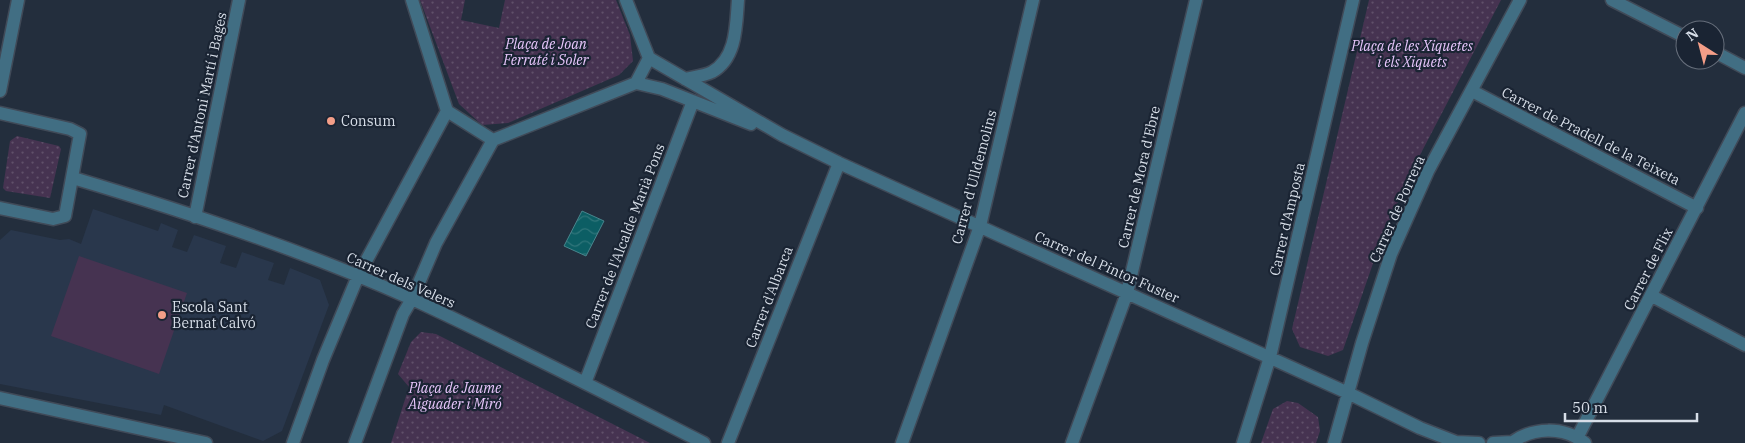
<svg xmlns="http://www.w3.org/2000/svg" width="1745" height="443" font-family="'IBM Plex Serif',serif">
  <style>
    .built { fill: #29374c }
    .park { fill: url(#park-dots) }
    .garden { fill: #463351 }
    .water { fill: url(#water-waves); stroke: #49848c }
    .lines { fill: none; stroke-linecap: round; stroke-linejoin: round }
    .minor-casing { stroke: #404a58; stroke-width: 15 }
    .minor { stroke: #416e83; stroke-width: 12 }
    .poi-dot { fill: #f49e88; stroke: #1a2433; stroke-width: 2 }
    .labels { text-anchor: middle; stroke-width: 4.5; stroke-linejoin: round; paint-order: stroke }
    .park-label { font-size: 14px; font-style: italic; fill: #e8c6fc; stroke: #1a2433 }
    .street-label { font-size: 14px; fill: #d7dee8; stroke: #1a2433 }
    .poi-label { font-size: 14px; fill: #d7dee8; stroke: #1a2433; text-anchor: start }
  </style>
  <defs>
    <pattern id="park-dots" width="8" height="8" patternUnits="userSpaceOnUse" patternTransform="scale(1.25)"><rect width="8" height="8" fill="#463351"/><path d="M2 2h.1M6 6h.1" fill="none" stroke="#60506a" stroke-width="1.8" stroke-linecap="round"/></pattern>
    <pattern id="water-waves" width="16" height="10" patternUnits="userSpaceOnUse" patternTransform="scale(1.25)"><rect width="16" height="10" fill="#0c5e64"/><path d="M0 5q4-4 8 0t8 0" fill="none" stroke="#2f757a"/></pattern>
  </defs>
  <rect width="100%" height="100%" fill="#232e3d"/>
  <!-- built -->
  <path class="built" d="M 93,209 L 158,231 L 161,223 L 178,230 L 172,247 L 187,252 L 194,235 L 226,246 L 220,263 L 236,268 L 242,252 L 274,263 L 268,280 L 284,285 L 290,268 L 320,280 L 329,305 L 282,431 L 263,441 L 164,405 L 161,415 L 0,384 L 0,240 L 11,230 L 60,240 L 69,239 L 81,244 Z"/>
  <!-- park -->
  <path class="park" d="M 420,0 L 465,0 L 461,20 L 499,28 L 505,0 L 616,0 L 630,35 L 633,61 L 619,75 L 508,123 L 482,125 L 459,104 Z
    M 1369,0 L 1501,0 L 1409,176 L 1378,249 L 1343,350 L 1328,356 L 1300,347 L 1292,329 Z
    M 17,136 L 59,146 L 61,149 L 50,198 L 6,191 L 3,188 L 10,141 Z
    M 421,332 L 436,334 L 650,443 L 391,443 L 409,387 L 398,374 L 411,342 Z
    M 1287,401 L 1298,403 L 1318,417 L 1320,431 L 1316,443 L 1261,443 L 1273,409 Z"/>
  <!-- garden -->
  <path class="garden" d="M 79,256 L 187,293 L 159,374 L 51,336 Z"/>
  <!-- water -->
  <path class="water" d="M 582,211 L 604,221 L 586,256 L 564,246 Z"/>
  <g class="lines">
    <!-- minor casing -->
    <g class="minor-casing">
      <path id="minor" d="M 412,0 L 447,111 L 493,140 L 636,83 L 649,58 L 626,0
        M 1612,0 L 1685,37
        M 1715,52 L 1745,68
        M 649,58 L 782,135 L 839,163 L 1348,393 L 1420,428 L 1456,442 L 1479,443
        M 685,79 C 693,77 704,76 712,72 C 737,58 736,25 738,0
        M 636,83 L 662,89 L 751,124
        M 0,91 L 18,0
        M 1472,91 L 1697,208
        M 0,113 L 70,129 L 80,134 L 65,216 L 53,219 L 0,208
        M 73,178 C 188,212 303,250 412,299 C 510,344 607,394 704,443
        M 195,217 L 239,0
        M 1652,296 L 1745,345
        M 585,383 L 693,101
        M 0,398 L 206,443
        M 1577,438 L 1745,113
        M 293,443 L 323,360 L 358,276 L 447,111
        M 355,443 L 403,314 L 412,299 L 436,243 L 493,140
        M 728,443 L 839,163
        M 902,443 L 980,226 L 1033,0
        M 1072,443 L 1127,293 L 1196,0
        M 1243,443 L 1270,357 L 1353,0
        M 1334,443 L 1362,343 L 1391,254 L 1428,171 L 1520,0
        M 1493,443 L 1512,442
        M 1511,443 C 1533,427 1563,426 1585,443"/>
    </g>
    <!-- minor -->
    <use href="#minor" class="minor"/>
  </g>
  <!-- markers -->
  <g class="poi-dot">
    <circle cx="331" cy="121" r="5"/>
    <circle cx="162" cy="315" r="5"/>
  </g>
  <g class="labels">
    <!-- park labels -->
    <g class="park-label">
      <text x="546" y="49">Plaça de Joan<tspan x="546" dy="16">Ferraté i Soler</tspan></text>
      <text x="1412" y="51">Plaça de les Xiquetes<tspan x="1412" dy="16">i els Xiquets</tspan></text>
      <text x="455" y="393">Plaça de Jaume<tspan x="455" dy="16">Aiguader i Miró</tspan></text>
    </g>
    <!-- street labels -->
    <g class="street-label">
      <text transform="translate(202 105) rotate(-78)" y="5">Carrer d'Antoni Martí i Bages</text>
      <text transform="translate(1591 136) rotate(27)" y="5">Carrer de Pradell de la Teixeta</text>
      <text transform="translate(974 177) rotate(-75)" y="5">Carrer d'Ulldemolins</text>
      <text transform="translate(1139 177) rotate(-77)" y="5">Carrer de Mora d'Ebre</text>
      <text transform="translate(1397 209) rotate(-66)" y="5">Carrer de Porrera</text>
      <text transform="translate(1287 219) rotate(-77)" y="5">Carrer d'Amposta</text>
      <text transform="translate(625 236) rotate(-69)" y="5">Carrer de l'Alcalde Marià Pons</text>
      <text transform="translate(1107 267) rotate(24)" y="5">Carrer del Pintor Fuster</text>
      <text transform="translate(1648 269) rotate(-63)" y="5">Carrer de Flix</text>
      <text transform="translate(401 280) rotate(24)" y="5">Carrer dels Velers</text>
      <text transform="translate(769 297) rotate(-69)" y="5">Carrer d'Albarca</text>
    </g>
    <!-- poi labels -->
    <g class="poi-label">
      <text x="341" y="126">Consum</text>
      <text x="172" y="312">Escola Sant<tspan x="172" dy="16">Bernat Calvó</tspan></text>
    </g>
  </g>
  <!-- north arrow -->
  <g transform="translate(1700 45) rotate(324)"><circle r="24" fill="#1a2433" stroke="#666e7b"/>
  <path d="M0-4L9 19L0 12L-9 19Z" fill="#f49e88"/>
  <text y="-8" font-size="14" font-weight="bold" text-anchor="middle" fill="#d7dee8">N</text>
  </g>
  <!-- scale -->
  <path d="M1565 413v8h132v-8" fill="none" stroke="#d7dee8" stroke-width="2.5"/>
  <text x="1572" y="413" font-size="15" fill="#d7dee8" stroke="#1a2433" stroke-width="4" paint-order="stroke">50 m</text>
</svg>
